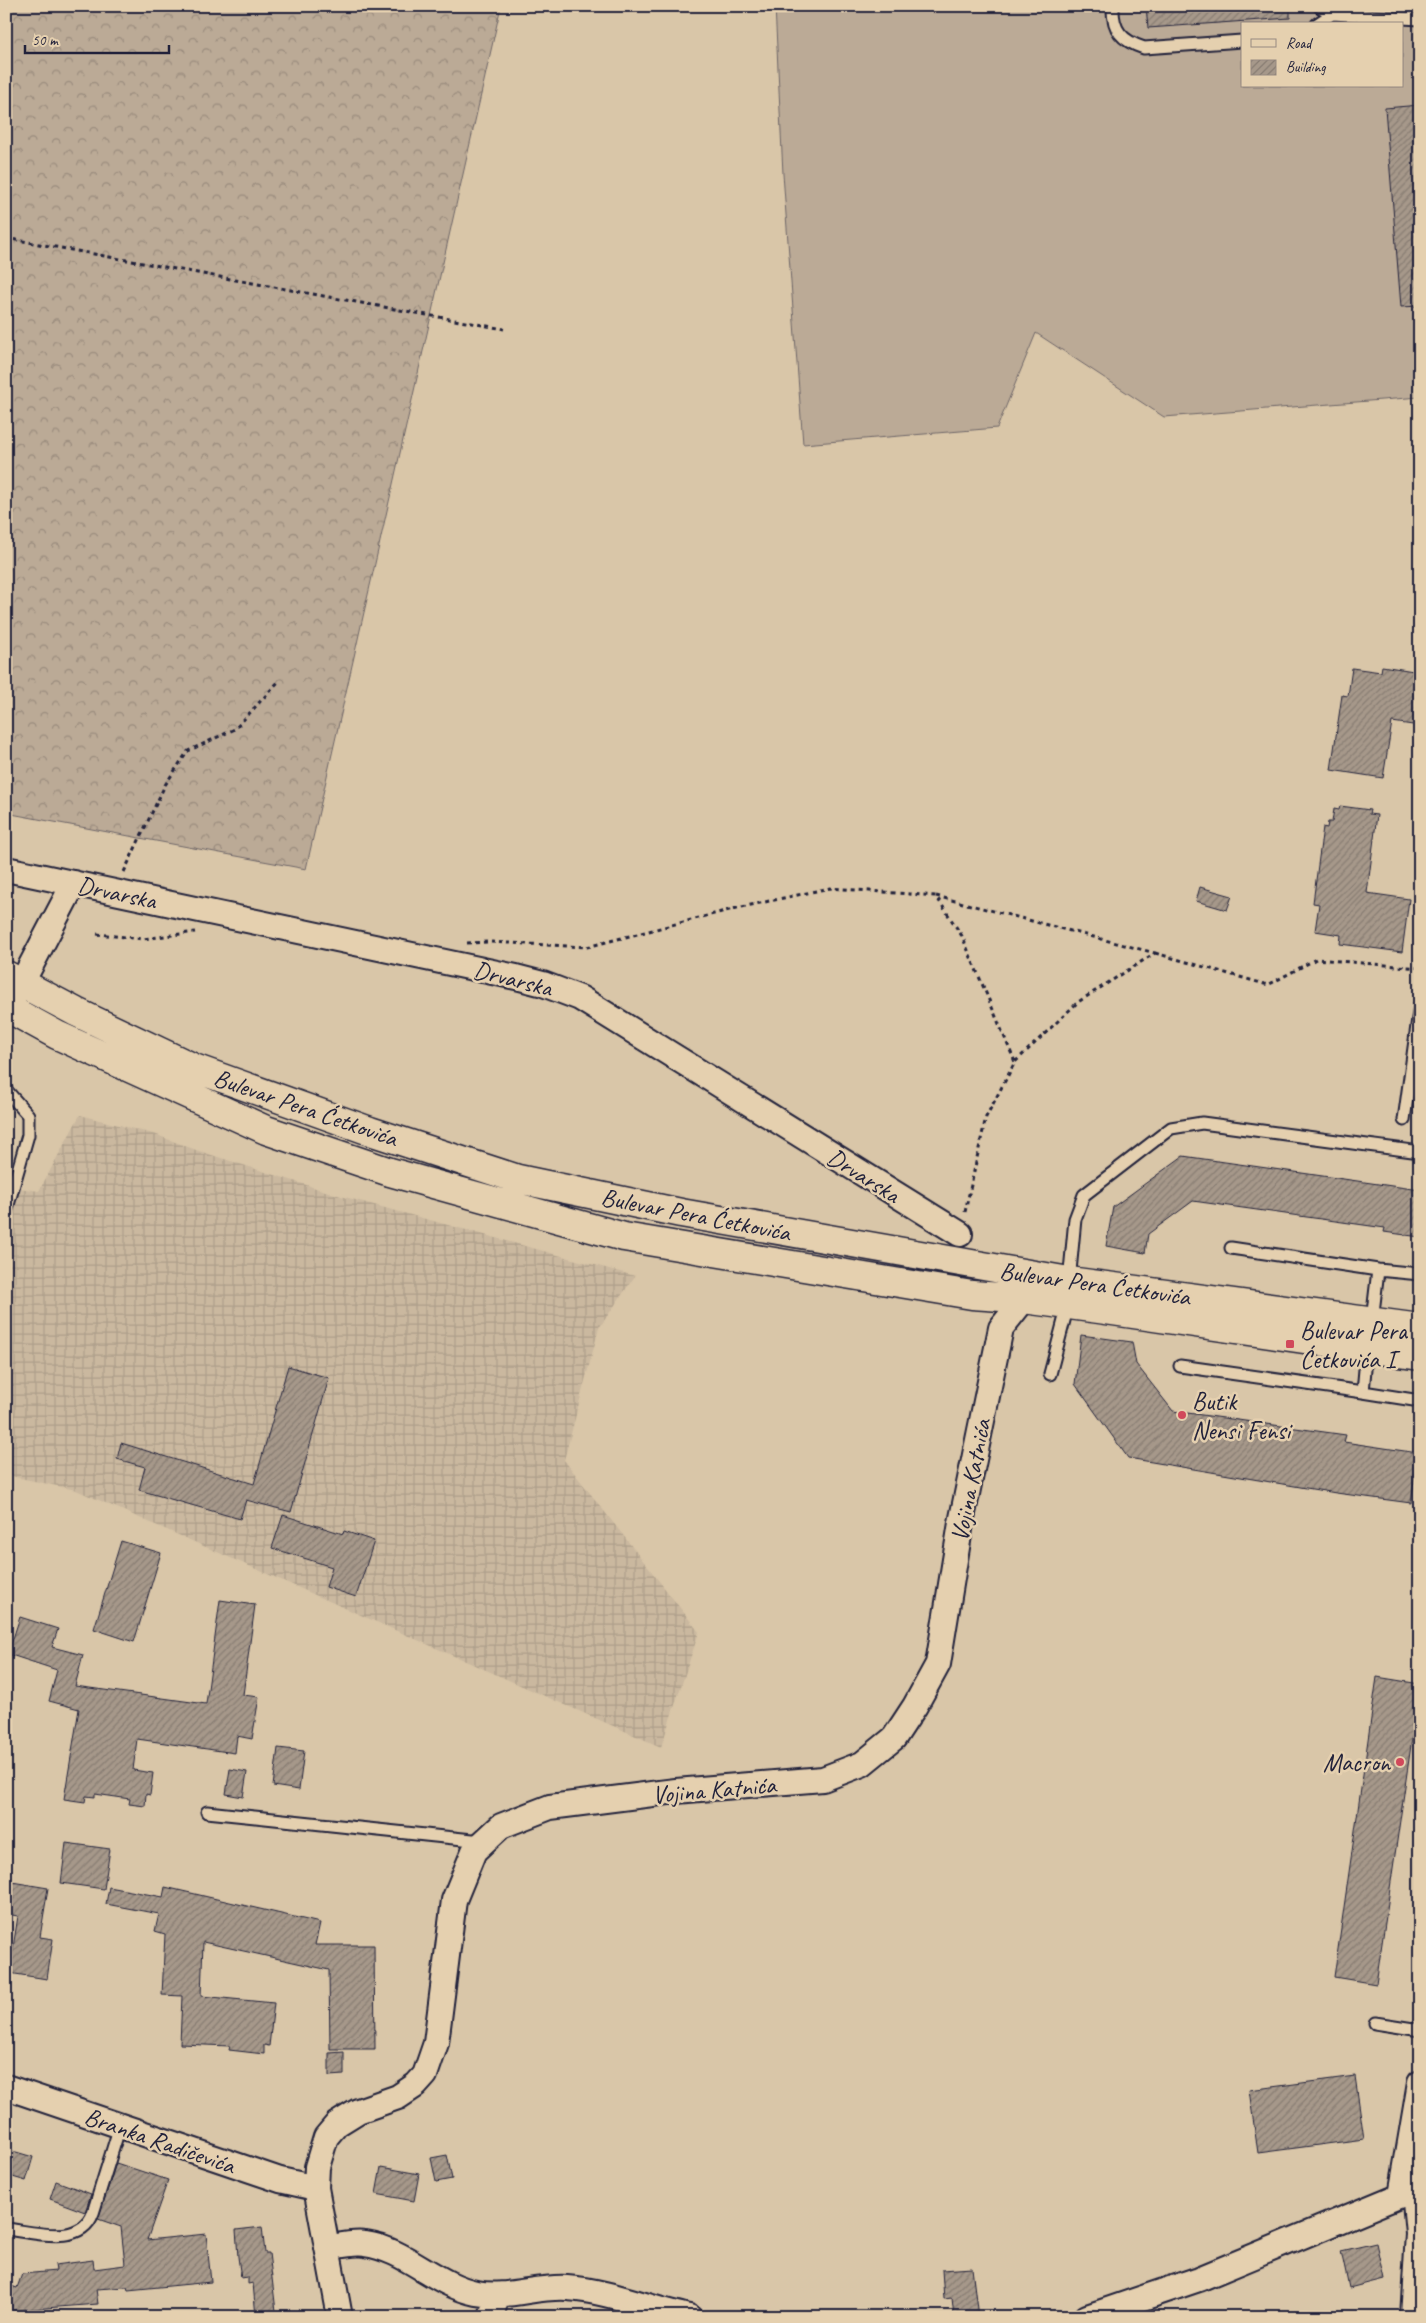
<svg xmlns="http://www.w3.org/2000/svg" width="1426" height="2323" font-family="Caveat,sans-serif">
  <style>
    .industrial { fill: url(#industrial-grid) }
    .grass { fill: #bbaa96; stroke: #6e6668; fill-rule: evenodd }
    .forest { fill: url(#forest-crowns); stroke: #6e6668 }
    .building { fill: url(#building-hatch); stroke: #22223b }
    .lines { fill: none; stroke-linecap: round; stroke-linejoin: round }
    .service-casing { stroke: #22223b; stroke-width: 15 }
    .minor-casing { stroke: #22223b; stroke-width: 28 }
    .secondary-casing { stroke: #22223b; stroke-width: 31 }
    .path { stroke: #22223b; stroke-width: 3; stroke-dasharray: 4 4; stroke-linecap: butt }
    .service { stroke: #e5d0af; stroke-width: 11 }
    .minor { stroke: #e5d0af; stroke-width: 24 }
    .secondary { stroke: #e5d0af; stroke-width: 28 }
    .poi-dot { fill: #d1495b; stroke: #e5d0af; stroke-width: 2 }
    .labels { text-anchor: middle; stroke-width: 5; stroke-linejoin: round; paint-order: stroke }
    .street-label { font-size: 25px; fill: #22223b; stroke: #e5d0af }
    .poi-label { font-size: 25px; fill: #22223b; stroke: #e5d0af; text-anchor: start }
  </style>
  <defs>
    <pattern id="industrial-grid" width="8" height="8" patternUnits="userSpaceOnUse" patternTransform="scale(1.25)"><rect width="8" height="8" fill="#cab89f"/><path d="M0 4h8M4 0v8" fill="none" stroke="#ad9e8a"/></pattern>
    <pattern id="forest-crowns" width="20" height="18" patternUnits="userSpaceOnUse" patternTransform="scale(1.25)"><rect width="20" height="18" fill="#bbaa96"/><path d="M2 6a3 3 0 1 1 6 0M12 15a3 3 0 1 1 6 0" fill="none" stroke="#988a7c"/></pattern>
    <pattern id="building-hatch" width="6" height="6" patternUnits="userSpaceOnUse" patternTransform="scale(1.25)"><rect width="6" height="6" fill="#a6988a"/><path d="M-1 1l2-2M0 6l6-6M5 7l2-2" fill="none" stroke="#877c72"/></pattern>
  </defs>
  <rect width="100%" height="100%" fill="#d9c6a8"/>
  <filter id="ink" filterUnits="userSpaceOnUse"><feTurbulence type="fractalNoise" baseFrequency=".02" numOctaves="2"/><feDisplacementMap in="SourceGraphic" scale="10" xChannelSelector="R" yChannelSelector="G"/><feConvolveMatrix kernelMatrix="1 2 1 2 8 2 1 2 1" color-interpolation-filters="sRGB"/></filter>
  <g filter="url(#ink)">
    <!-- industrial -->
    <path class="industrial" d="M 80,1115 L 157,1135 L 196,1150 L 341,1196 L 635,1276 L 599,1328 L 564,1460 L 699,1632 L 661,1747 L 76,1490 L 6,1475 L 6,1186 L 39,1191 Z"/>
    <!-- grass -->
    <path class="grass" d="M 775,6 L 1420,6 L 1420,397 L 1164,417 L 1036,333 L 997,428 L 803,444 L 783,174 ZM 1242,24 L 1402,24 L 1402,86 L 1242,86 Z"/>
    <!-- forest -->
    <path class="forest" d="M 6,6 L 501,6 L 306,869 L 6,813 Z"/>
    <!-- building -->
    <path class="building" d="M 1146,6 L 1290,6 L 1290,18 L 1148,28 Z
      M 1420,105 L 1420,306 L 1401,307 L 1385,108 Z
      M 1382,666 L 1420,672 L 1420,726 L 1392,722 L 1383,778 L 1331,770 L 1342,695 L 1348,696 L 1352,668 L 1381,672 Z
      M 1340,806 L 1370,810 L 1369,814 L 1377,815 L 1367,893 L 1409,899 L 1402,952 L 1340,944 L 1341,935 L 1315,931 L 1319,904 L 1313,903 L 1323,827 L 1327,828 L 1328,822 L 1332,822 L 1334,809 L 1339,810 Z
      M 1200,887 L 1232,896 L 1227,910 L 1196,901 Z
      M 1183,1156 L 1420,1190 L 1420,1237 L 1384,1232 L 1385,1228 L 1193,1201 L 1148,1234 L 1145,1253 L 1106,1246 L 1113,1207 Z
      M 1081,1335 L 1132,1342 L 1136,1364 L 1173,1411 L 1346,1435 L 1344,1442 L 1418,1453 L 1411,1503 L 1336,1493 L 1128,1458 L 1075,1384 Z
      M 288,1366 L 329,1378 L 291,1512 L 246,1500 L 240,1519 L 139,1490 L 145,1467 L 117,1459 L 121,1443 L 254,1484 Z
      M 283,1515 L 343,1534 L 344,1531 L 374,1541 L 356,1597 L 326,1587 L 332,1567 L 272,1548 Z
      M 121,1541 L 161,1553 L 134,1642 L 94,1629 Z
      M 220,1600 L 255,1605 L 243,1695 L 259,1697 L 252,1739 L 237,1736 L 235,1753 L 137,1739 L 133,1770 L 153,1773 L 150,1795 L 146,1794 L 145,1806 L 129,1804 L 130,1799 L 95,1794 L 95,1797 L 86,1796 L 85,1802 L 64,1799 L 79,1709 L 49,1701 L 57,1670 L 8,1654 L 20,1617 L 58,1629 L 52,1647 L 83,1655 L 75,1686 L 206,1704 Z
      M 1377,1677 L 1420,1684 L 1376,1984 L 1334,1977 Z
      M 278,1748 L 304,1751 L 299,1790 L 273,1786 Z
      M 230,1769 L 247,1772 L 243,1797 L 226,1794 Z
      M 66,1843 L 110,1849 L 104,1889 L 61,1883 Z
      M 6,1881 L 48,1888 L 40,1937 L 53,1939 L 47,1979 L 9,1973 L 18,1916 L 6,1914 Z
      M 109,1887 L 163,1897 L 165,1887 L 320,1923 L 315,1945 L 374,1945 L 375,2049 L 330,2049 L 329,1970 L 203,1942 L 201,1996 L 274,2003 L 269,2046 L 264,2045 L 264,2054 L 229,2050 L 230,2046 L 180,2044 L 182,1996 L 162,1995 L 165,1934 L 155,1931 L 159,1914 L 106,1904 Z
      M 344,2052 L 344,2075 L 329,2076 L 329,2053 Z
      M 1355,2076 L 1364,2139 L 1258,2153 L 1249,2090 Z
      M 6,2149 L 33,2157 L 26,2181 L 6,2175 Z
      M 447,2155 L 452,2179 L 436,2182 L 431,2158 Z
      M 116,2163 L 168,2180 L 147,2240 L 206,2234 L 211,2282 L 128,2290 L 127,2287 L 96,2289 L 98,2304 L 6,2311 L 6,2284 L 17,2288 L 22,2274 L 56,2271 L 55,2265 L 93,2260 L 94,2269 L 125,2265 L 121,2227 L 98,2219 Z
      M 381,2167 L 419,2174 L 414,2201 L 376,2194 Z
      M 56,2181 L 91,2194 L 85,2212 L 50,2199 Z
      M 262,2227 L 265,2253 L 269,2253 L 276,2311 L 270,2311 L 271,2317 L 256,2317 L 253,2283 L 248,2284 L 248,2277 L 241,2278 L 238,2257 L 236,2230 Z
      M 1376,2243 L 1384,2279 L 1349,2288 L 1341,2251 Z
      M 972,2268 L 978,2317 L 954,2317 L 952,2298 L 944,2299 L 942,2270 Z"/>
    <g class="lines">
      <!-- service casing -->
      <g class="service-casing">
        <path id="service" d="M 1113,6 C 1112,30 1122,41 1144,48 L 1242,41
          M 1319,6 L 1332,14 L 1420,19
          M 1317,24 L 1332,14
          M 6,1090 L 28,1115 L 28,1135 L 6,1212
          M 1404,1120 L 1420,1004
          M 1231,1248 L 1378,1270 L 1420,1274
          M 1069,1282 L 1075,1219 L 1084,1195 L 1171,1128 L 1202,1123 L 1420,1152
          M 1372,1321 L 1378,1270
          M 1180,1366 L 1363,1392 L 1367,1347
          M 1050,1374 L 1068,1305
          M 1363,1392 L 1420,1401
          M 207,1812 L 482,1841
          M 1375,2023 L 1420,2030
          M 6,2229 C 34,2232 81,2247 93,2213 L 120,2126"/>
      </g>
      <!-- minor casing -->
      <g class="minor-casing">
        <path id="minor" d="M 6,869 L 516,977 L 543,984 L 580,998 L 960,1234
          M 6,1013 L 74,883
          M 6,2087 L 280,2180 L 316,2188
          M 1401,2195 L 1420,2083
          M 327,2248 C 339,2246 353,2242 365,2244 C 405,2249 436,2285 476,2293 C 507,2299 536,2286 567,2288 C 609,2291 648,2308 689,2317
          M 340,2317 L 316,2188 L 317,2167 L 326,2137 L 337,2124 L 358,2111 L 398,2097 L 416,2085 L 425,2075 L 436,2043 L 454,1900 L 474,1851 L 501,1826 L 550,1807 L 676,1791 L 823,1779 L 862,1764 L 894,1738 L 915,1706 L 938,1664 L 961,1523 L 1001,1328 L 1024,1299
          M 491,2317 L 497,2296
          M 1087,2317 L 1199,2279 L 1401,2195 L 1420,2190
          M 1413,2317 L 1418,2233 L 1414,2192"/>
      </g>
      <!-- secondary casing -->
      <g class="secondary-casing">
        <path id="secondary" d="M 6,975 L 76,1012 L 194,1068 L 370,1131 L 518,1179 L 681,1213 L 1069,1281 L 1420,1328
          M 6,1007 L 57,1035 L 266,1130 L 390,1172 L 624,1237 L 972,1295 L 1016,1298 L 1099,1309 L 1420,1356"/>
      </g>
      <!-- path -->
      <path class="path" d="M 6,238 L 504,329
        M 124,872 L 165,785 L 188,751 L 235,729 L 279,681
        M 97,934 L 143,939 L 195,932
        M 467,943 L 489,942 L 587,947 L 737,908 L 830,888 L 936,896
        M 1155,953 L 1268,985 L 1316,959 L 1420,968
        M 965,1212 L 986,1117 L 1015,1062 L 1078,1002 L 1155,953 L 936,896 L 962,936 L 1015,1062"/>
      <!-- service -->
      <use href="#service" class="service"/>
      <!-- minor -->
      <use href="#minor" class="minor"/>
      <!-- secondary -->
      <use href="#secondary" class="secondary"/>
    </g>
  </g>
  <!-- markers -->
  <g class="poi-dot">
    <rect x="1285" y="1339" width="10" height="10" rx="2.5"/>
    <circle cx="1182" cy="1415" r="5"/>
    <circle cx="1400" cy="1762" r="5"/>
  </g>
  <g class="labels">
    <!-- street labels -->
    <g class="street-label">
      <text transform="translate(117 892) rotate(12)" y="9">Drvarska</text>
      <text transform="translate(513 978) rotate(14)" y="9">Drvarska</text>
      <text transform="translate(306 1107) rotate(19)" y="9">Bulevar Pera Ćetkovića</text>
      <text transform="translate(864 1175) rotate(32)" y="9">Drvarska</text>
      <text transform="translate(696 1214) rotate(11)" y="9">Bulevar Pera Ćetkovića</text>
      <text transform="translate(1095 1283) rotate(8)" y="9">Bulevar Pera Ćetkovića</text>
      <text transform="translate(970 1480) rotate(-79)" y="9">Vojina Katnića</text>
      <text transform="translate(714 1789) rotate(-5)" y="9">Vojina Katnića</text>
      <text transform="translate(160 2140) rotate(19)" y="9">Branka Radičevića</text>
    </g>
    <!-- poi labels -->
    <g class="poi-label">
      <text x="1300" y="1339">Bulevar Pera<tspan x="1300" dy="29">Ćetkovića I</tspan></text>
      <text x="1192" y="1410">Butik<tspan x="1192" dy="29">Nensi Fensi</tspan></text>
      <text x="1390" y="1771" text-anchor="end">Macron</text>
    </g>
  </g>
  <!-- margin -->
  <rect width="1426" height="2323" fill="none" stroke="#e5d0af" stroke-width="25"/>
  <rect x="12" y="12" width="1401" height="2298" fill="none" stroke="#22223b" stroke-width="2" filter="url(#ink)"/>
  <!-- legend -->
  <rect x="1241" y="22" width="162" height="65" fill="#e5d0af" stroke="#978a81"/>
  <rect x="1251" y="39" width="25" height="8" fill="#e5d0af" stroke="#978a81"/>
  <text x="1286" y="48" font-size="15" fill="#22223b">Road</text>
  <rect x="1251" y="60" width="25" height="15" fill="url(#building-hatch)" stroke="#978a81"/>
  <text x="1286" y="72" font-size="15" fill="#22223b">Building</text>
  <!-- scale -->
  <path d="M25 45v8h144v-8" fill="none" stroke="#22223b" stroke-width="2.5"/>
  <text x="32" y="45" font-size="15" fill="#22223b" stroke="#e5d0af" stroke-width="4" paint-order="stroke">50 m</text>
</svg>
